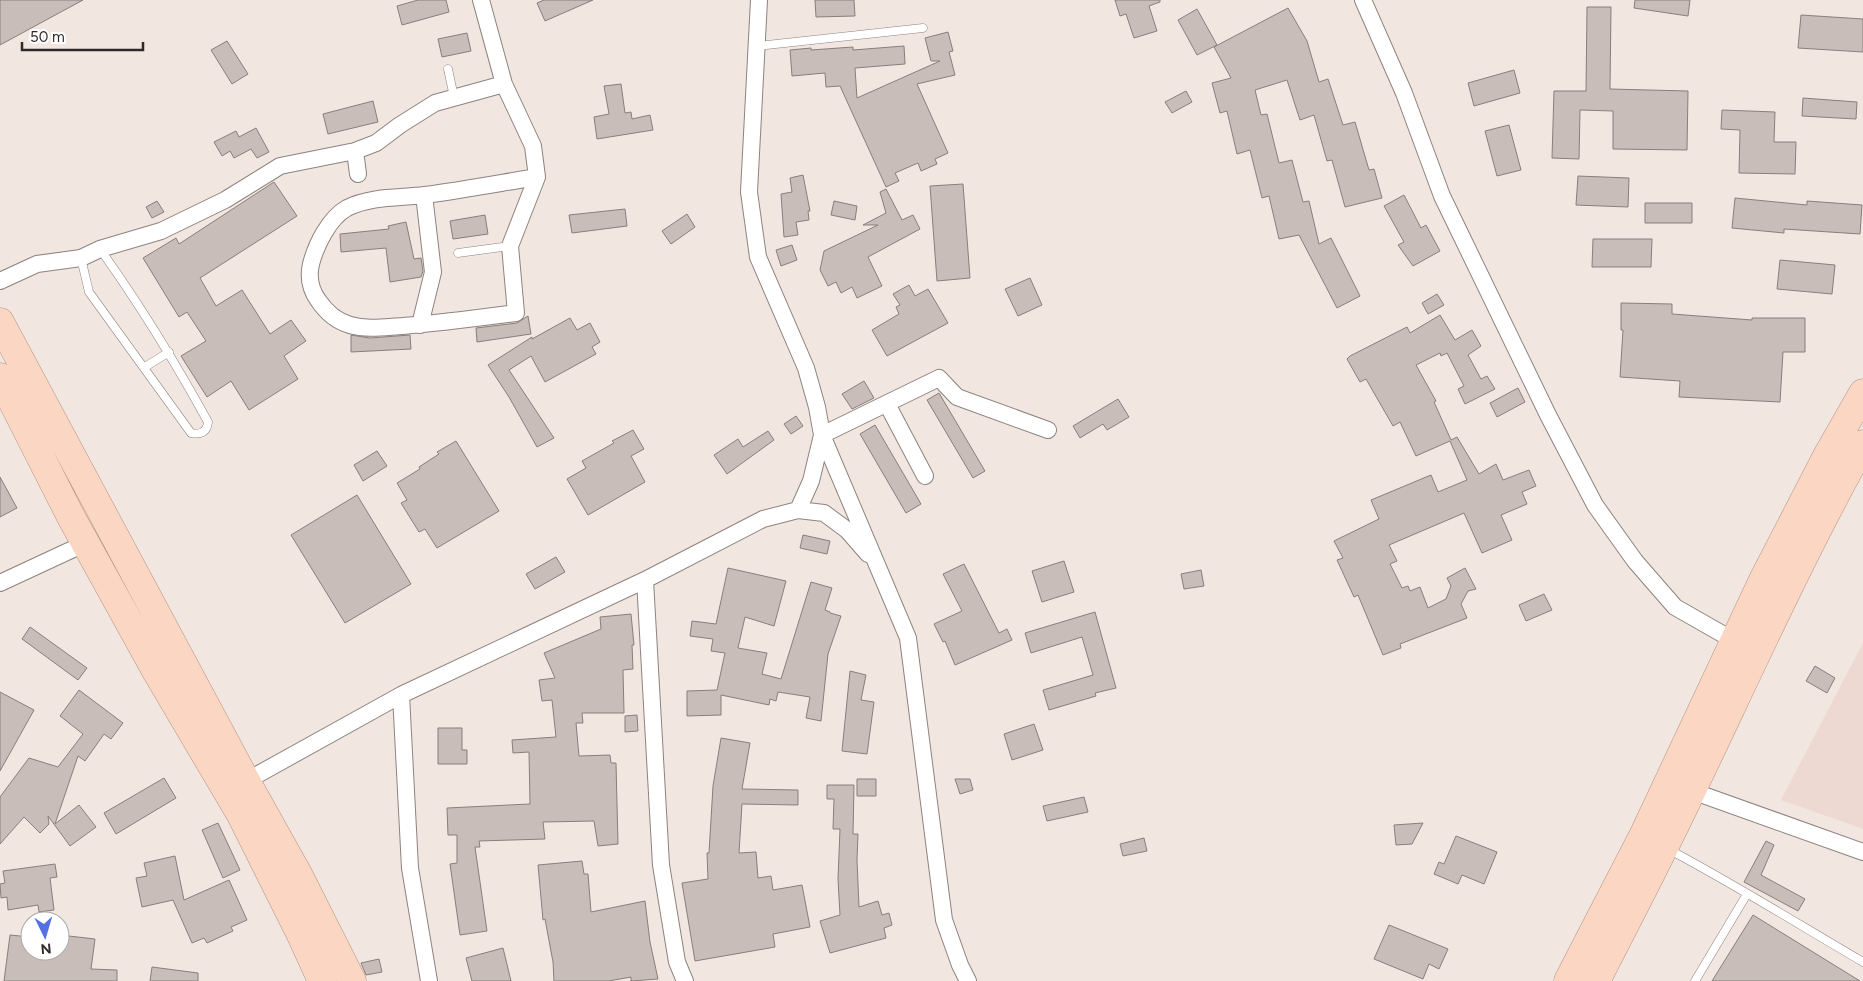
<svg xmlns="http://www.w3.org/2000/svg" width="1863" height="981" font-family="Figtree,sans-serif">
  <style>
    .built { fill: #edd9d1 }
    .building { fill: #c8bdb8; stroke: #897f7a }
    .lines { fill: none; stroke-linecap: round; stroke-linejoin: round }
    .service-casing { stroke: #8d837e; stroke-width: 9 }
    .minor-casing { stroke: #8d837e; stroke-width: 18 }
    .trunk-casing { stroke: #b39383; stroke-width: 29 }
    .service { stroke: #fff; stroke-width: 8 }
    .minor { stroke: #fff; stroke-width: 16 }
    .trunk { stroke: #fbd6c2; stroke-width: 28 }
  </style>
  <rect width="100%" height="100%" fill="#f2e6e1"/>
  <!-- built -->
  <path class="built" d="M 1863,643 L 1863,829 L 1781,800 Z"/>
  <!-- building -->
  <path class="building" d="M 0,0 L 83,0 L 0,45 Z
    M 418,0 L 446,0 L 449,12 L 402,25 L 397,6 Z
    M 544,0 L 593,0 L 545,21 L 537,3 Z
    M 815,0 L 854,0 L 855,16 L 816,17 Z
    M 1115,0 L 1160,0 L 1160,2 L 1149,6 L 1157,31 L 1134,38 L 1126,14 L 1120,16 Z
    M 1635,0 L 1690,0 L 1688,16 L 1634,8 Z
    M 1587,7 L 1611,7 L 1610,89 L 1688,91 L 1687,150 L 1613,149 L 1613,111 L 1580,110 L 1579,159 L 1552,158 L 1554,91 L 1586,91 Z
    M 1288,8 L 1307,41 L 1319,82 L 1328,79 L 1343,125 L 1355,122 L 1369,170 L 1374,169 L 1382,198 L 1345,207 L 1332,160 L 1327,161 L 1314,115 L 1300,120 L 1287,80 L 1255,90 L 1261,115 L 1267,114 L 1279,163 L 1292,160 L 1303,202 L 1309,201 L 1319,244 L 1331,238 L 1360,296 L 1337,308 L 1299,235 L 1279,239 L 1269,196 L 1262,198 L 1250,150 L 1237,154 L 1227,111 L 1220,113 L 1212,83 L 1231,78 L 1214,47 Z
    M 1197,9 L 1217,45 L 1197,55 L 1178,20 Z
    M 1801,15 L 1863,19 L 1863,52 L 1798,48 Z
    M 948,32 L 953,51 L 949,52 L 955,75 L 917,84 L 948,153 L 935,159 L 937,164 L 921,171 L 918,163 L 895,173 L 899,181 L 886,187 L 840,86 L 826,87 L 825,73 L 792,76 L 790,50 L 811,48 L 811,50 L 853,47 L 853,50 L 904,46 L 905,64 L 855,68 L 857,98 L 940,61 L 931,61 L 925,38 Z
    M 467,33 L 471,51 L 442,57 L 438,39 Z
    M 227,41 L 248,74 L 232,84 L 211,50 Z
    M 1514,70 L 1520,93 L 1474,106 L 1468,83 Z
    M 621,84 L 625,113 L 631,112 L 632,119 L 650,115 L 653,130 L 597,139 L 594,117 L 609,114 L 604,86 Z
    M 1186,91 L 1192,102 L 1172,113 L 1165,102 Z
    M 1803,98 L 1857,102 L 1856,119 L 1802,116 Z
    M 373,101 L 378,122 L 328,134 L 323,114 Z
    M 1722,110 L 1775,112 L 1774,142 L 1796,142 L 1795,174 L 1739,173 L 1740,130 L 1721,129 Z
    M 1509,125 L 1521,170 L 1497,176 L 1485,131 Z
    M 256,128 L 269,152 L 257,158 L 251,149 L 234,158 L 230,151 L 222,156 L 214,142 L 236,131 L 239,137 Z
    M 803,175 L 810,211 L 808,211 L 809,220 L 796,222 L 798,235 L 784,237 L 781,194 L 792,192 L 790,178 Z
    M 1578,176 L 1629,178 L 1628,207 L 1576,205 Z
    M 274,182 L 297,216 L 200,278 L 216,306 L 242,290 L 270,334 L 291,320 L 306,341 L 284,356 L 298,379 L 249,410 L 231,381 L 207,397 L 181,356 L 206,341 L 187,312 L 179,317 L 143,258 L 176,238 L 179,244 Z
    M 963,184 L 970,278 L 937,281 L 930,186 Z
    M 886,189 L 902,220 L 913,215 L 920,229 L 868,257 L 882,286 L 857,298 L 852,287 L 841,293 L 836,282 L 828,286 L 820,270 L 824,251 L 878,225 L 863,225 L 886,213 L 880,192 Z
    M 1404,195 L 1421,228 L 1426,225 L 1440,251 L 1413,266 L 1398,245 L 1404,242 L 1384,206 Z
    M 1735,198 L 1807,205 L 1807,201 L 1862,205 L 1860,234 L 1784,229 L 1784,233 L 1732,228 Z
    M 157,201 L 164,212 L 152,218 L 146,207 Z
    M 834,201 L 857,206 L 855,220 L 831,215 Z
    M 1645,203 L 1692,203 L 1692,223 L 1645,223 Z
    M 625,209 L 627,226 L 572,233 L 569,215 Z
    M 687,214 L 695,227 L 671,244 L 662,231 Z
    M 485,215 L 488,234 L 453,239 L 450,221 Z
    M 406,222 L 414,259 L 421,258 L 423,271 L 421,277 L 390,282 L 386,248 L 341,252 L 340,234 L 389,229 L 388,226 Z
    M 1593,239 L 1652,239 L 1651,267 L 1592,267 Z
    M 792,245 L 797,260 L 781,266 L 776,250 Z
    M 1780,260 L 1835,265 L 1832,294 L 1777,289 Z
    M 1030,278 L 1042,305 L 1018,316 L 1005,289 Z
    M 909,285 L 915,296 L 928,289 L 948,323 L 887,356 L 872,330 L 899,314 L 896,307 L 900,305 L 893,294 Z
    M 1437,294 L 1444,305 L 1428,314 L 1422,303 Z
    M 1621,303 L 1672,304 L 1672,314 L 1752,320 L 1752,318 L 1805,318 L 1805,352 L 1783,352 L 1780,402 L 1679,397 L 1680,381 L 1620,377 L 1623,330 L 1621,330 Z
    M 1440,315 L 1455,340 L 1472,330 L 1481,346 L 1468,355 L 1481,379 L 1487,376 L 1495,389 L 1465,404 L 1458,389 L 1464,386 L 1447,353 L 1441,356 L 1440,353 L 1416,365 L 1436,401 L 1434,402 L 1451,440 L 1457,437 L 1479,474 L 1496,464 L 1503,480 L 1529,470 L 1536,486 L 1522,492 L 1527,504 L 1501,515 L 1512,540 L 1482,553 L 1464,513 L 1389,545 L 1397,561 L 1390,564 L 1402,588 L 1408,586 L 1410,591 L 1420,587 L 1428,608 L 1446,599 L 1451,586 L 1447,578 L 1465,568 L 1476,589 L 1468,591 L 1461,604 L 1467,618 L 1400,644 L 1401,648 L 1383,655 L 1358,595 L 1354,597 L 1337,560 L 1343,558 L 1334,541 L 1379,519 L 1371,500 L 1431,475 L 1438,492 L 1467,480 L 1450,441 L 1416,456 L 1400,422 L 1393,426 L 1366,379 L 1360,382 L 1347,359 L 1350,356 L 1407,327 L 1410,333 Z
    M 528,316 L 531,334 L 477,342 L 476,328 L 517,323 Z
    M 570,318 L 577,330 L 590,323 L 600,342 L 592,347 L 596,354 L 545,382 L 531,356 L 509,370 L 554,438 L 537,447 L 509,397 L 488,365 L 532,337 L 532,339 Z
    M 351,335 L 370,338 L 410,335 L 411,349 L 351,352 Z
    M 864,381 L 874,398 L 852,409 L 842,394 Z
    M 1518,388 L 1525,402 L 1497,417 L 1490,403 Z
    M 939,393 L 985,471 L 973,478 L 927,400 Z
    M 1118,399 L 1129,417 L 1107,430 L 1103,424 L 1080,438 L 1073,426 Z
    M 796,416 L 803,426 L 791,434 L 784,424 Z
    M 875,425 L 921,504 L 906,513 L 860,434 Z
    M 633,430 L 644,449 L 631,456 L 645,482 L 588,515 L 567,479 L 586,468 L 582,461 L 614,443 L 612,441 Z
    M 768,431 L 774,440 L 727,474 L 714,455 L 738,439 L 743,447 Z
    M 456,441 L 499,511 L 437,548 L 425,529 L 419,532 L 401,503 L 407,500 L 397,483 L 420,469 L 419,467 L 439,454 L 437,452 Z
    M 377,451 L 387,466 L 363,481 L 354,465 Z
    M 0,477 L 17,508 L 0,517 Z
    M 357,495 L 411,584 L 345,623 L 291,535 Z
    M 803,535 L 830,541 L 827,554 L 800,548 Z
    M 556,557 L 565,572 L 535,589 L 526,574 Z
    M 1064,561 L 1074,592 L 1042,602 L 1032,571 Z
    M 964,564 L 999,633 L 1007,629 L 1012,640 L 955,665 L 945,641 L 943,642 L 934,624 L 962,611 L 943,574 Z
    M 728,568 L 786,581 L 774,626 L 745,617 L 738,648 L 767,653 L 762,674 L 781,679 L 811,582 L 832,588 L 825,610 L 830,612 L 830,613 L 841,616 L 828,654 L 821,721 L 806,718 L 810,697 L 778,692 L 776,701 L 770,699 L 769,705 L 721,695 L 721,715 L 687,716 L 687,691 L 717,690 L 725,653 L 711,651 L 713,639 L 690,636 L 692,621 L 716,624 Z
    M 1201,570 L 1204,586 L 1184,589 L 1181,574 Z
    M 1544,594 L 1552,610 L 1526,621 L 1519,605 Z
    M 1095,612 L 1116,688 L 1095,693 L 1096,696 L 1049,710 L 1043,690 L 1093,675 L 1082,637 L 1031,653 L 1025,633 Z
    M 631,614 L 634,645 L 632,645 L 633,669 L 623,670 L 624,713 L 582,713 L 583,723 L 576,723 L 579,756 L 610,755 L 611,763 L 616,763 L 618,844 L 598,846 L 594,821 L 543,822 L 545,839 L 479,841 L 480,847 L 475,847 L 487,931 L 460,935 L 450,864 L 457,863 L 457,835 L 448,835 L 447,808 L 530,804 L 529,752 L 513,753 L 512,740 L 556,737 L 552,700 L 542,701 L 539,680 L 555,678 L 544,653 L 601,629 L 600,617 Z
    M 30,627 L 87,668 L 78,680 L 22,639 Z
    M 1815,666 L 1835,678 L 1827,693 L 1806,681 Z
    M 850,671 L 866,675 L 861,700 L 874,702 L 867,754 L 842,751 Z
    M 79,690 L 123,723 L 111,739 L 104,734 L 85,761 L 78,756 L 55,824 L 79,805 L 96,827 L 70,846 L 48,816 L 49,824 L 40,833 L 24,817 L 0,844 L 0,797 L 29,758 L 58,767 L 83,734 L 60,716 Z
    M 0,692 L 34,710 L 0,771 Z
    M 637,715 L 638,731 L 625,732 L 625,716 Z
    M 1034,724 L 1043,750 L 1012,760 L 1004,734 Z
    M 438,728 L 462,728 L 462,750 L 467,750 L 467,764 L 438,764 Z
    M 721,738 L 750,743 L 742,789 L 798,790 L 798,805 L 742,804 L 739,853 L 756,852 L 758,878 L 771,876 L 773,890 L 802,885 L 810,927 L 773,934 L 775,947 L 695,961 L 682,883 L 708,879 L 707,853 L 709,853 L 713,786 Z
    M 164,778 L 176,798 L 116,834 L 104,813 Z
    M 857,779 L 876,779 L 876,796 L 857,796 Z
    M 955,779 L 970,779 L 973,790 L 960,794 Z
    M 827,785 L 854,785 L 853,834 L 858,834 L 857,860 L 859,907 L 878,901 L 882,915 L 889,913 L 892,925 L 884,928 L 886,938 L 830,953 L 820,921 L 840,915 L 838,879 L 840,829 L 833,829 L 834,799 L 827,799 Z
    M 1084,797 L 1088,812 L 1047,821 L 1043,806 Z
    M 218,823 L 240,870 L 223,878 L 202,830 Z
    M 1423,823 L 1412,844 L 1396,845 L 1394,825 Z
    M 1456,836 L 1497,852 L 1484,884 L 1462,875 L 1458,884 L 1434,874 L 1439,862 L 1444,864 Z
    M 1144,838 L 1147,851 L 1123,856 L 1120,844 Z
    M 1766,841 L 1774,845 L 1761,875 L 1805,899 L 1798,911 L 1744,882 Z
    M 175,856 L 184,900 L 229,880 L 247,920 L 231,927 L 233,931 L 207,943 L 204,938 L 192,943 L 173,900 L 142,907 L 136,878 L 147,876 L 144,863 Z
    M 582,861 L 584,874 L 588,874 L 591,912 L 645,901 L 650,942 L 658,979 L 631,981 L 631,977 L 609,981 L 554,981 L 553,962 L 545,919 L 543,920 L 538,865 Z
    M 55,864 L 57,877 L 50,878 L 54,910 L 39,912 L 38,905 L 8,910 L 7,897 L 1,898 L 0,884 L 5,883 L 3,871 Z
    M 1753,915 L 1860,981 L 1712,981 Z
    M 1389,925 L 1448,949 L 1439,969 L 1429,964 L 1423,979 L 1374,959 Z
    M 10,935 L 30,937 L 30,951 L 60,951 L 60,935 L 95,939 L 91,969 L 117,970 L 117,981 L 4,981 Z
    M 503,948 L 511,981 L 472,981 L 466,958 Z
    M 379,959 L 382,972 L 366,975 L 361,963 Z
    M 152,967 L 198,973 L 198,981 L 150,981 Z"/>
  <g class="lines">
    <!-- service casing -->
    <g class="service-casing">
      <path id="service" d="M 758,46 L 923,28
        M 448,69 L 454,97
        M 458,253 L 510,246
        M 81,258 L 89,292 L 191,433 C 201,435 207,432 208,422 C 175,362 140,305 100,249
        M 145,367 L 169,352
        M 1668,849 C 1734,884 1798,924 1863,962
        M 1695,981 L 1747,894"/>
    </g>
    <!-- minor casing -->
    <g class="minor-casing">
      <path id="minor" d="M 481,0 L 504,84 L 533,146 L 537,177 L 510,246 L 516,313 C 478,318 440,323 403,326 C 385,327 367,330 350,325 C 336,321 326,312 318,300 C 311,290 308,277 311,264 C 316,245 329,218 347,208 C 370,196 400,198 425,195 C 462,190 500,183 537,177
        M 759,0 L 749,192 L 758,257 L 806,368 L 817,407 L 822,435 L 908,638 L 944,920 L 960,965 L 968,981
        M 1363,0 L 1404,93 L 1442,196 L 1548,415 L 1595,505 L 1635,561 L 1675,607 L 1733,640
        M 355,151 L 358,174
        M 0,281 L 37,264 L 81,258 L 100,249 L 161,231 L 225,200 L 280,166 L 355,151 L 376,143 L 400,125 L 435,103 L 504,84
        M 420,325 L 433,272 L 424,195
        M 887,404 L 925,476
        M 798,510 L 811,481 L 822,435 L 939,378 L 957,397 L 1048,430
        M 645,580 L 661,865 L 677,962 L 685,981
        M 0,583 L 86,543
        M 401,695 L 410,868 L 429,981
        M 246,781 L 401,695 L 645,580 L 763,519 L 798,510 L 824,513 L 847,530 L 868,554
        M 1692,791 L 1863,852"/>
    </g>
    <!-- trunk casing -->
    <g class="trunk-casing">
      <path id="trunk" d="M 0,322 L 246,781 L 298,874 L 352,981
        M 0,377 L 71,517 L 156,671 L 241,815 L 300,933 L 322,981
        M 1568,981 L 1644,834 L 1763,580 L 1827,456 L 1863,393
        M 1596,981 C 1628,918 1661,856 1691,792 C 1747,675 1800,557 1863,444"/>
    </g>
    <!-- service -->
    <use href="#service" class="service"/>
    <!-- minor -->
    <use href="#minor" class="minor"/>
    <!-- trunk -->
    <use href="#trunk" class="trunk"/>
  </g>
  <!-- north arrow -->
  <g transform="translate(45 936) rotate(175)"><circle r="24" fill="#ffffff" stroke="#acaaa9"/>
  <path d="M0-4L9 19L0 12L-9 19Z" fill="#5370e5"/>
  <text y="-8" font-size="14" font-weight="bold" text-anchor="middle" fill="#2f2a29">N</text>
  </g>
  <!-- scale -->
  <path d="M22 42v8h121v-8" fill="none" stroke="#2f2a29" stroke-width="2.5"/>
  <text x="30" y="42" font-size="15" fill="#2f2a29" stroke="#ffffff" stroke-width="4" paint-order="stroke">50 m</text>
</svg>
